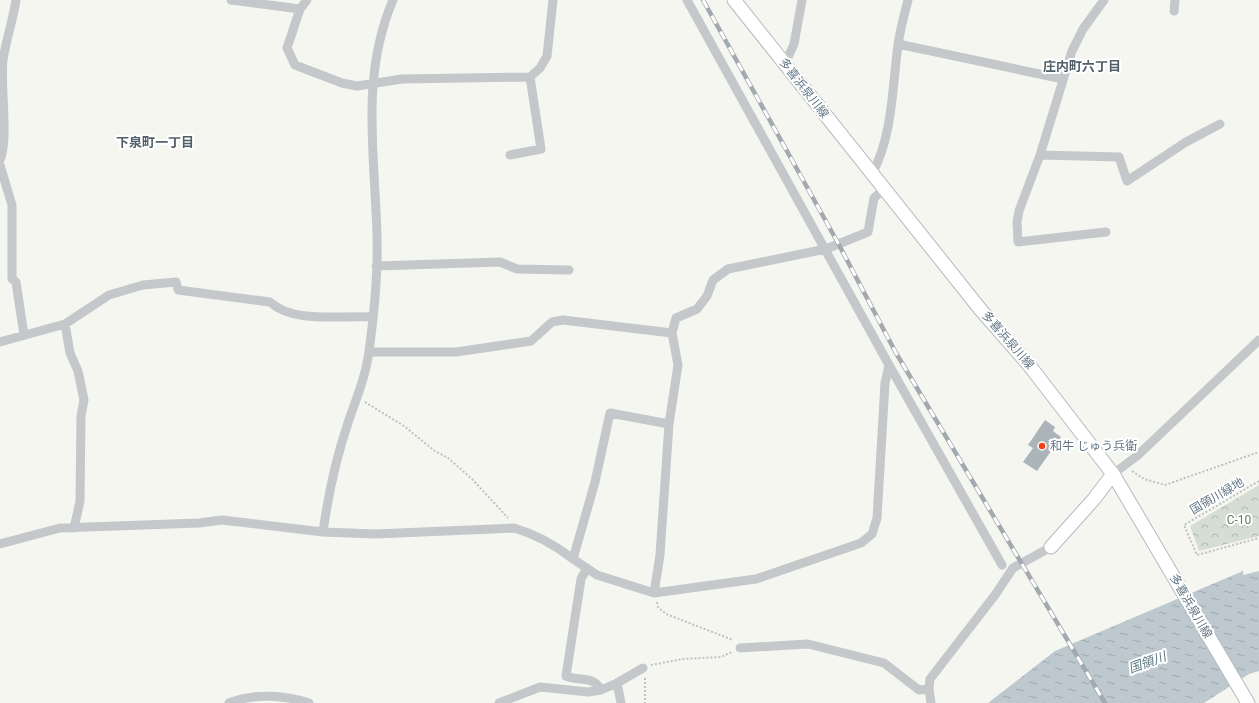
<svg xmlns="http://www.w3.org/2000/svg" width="1259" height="703" font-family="Roboto,'Noto Sans JP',sans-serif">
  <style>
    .park { fill: url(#park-crowns) }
    .water { fill: url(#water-ripples) }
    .building { fill: #abb4b9 }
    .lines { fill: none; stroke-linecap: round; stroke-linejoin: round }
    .secondary-casing { stroke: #b4babe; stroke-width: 15 }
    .path { stroke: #bec0c2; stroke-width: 2; stroke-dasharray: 2 2; stroke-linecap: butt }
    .street { stroke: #c4c8cb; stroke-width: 9 }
    .secondary { stroke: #fff; stroke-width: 13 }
    .rail-casing { stroke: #a2a9af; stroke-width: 4.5 }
    .rail { stroke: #fff; stroke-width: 3; stroke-dasharray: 9; stroke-linecap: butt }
    .poi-dot { fill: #f04417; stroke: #fff; stroke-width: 1.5 }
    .labels { text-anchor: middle; stroke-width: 4; stroke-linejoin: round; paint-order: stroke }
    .street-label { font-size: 12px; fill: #627685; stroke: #fff }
    .poi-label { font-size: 12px; fill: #627685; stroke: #fff; text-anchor: start }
    .park-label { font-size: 12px; fill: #677b61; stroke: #fff }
    .neighbourhood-label { font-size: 13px; font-weight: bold; fill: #515f69; stroke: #fff }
    .water-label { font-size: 13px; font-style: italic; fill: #5e7982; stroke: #fff }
  </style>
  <defs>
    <pattern id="park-crowns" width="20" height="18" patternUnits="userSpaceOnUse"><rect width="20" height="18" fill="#d6ddd2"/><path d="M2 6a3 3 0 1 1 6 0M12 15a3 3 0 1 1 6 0" fill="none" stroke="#b1b8b0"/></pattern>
    <pattern id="water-ripples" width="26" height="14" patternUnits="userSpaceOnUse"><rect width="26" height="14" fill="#bdc9ce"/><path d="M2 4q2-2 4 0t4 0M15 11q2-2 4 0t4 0" fill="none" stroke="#9da8ad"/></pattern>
  </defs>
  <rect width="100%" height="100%" fill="#f6f6f1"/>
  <!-- park -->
  <path class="park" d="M 1259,485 L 1259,536 L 1199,551 L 1190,526 Z"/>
  <!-- water -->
  <path class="water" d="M 1243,571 L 1243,575 L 1259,571 L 1259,671 L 1249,674 L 1204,703 L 988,703 L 1055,651 Z"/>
  <!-- building -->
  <path class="building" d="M 1045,420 L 1055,427 L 1053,431 L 1061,437 L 1037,471 L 1023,462 L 1033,448 L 1028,445 Z"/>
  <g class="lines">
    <!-- secondary casing -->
    <g class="secondary-casing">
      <path id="secondary" d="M 734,0 L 980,309 L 1029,365 L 1113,474 L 1248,703
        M 1051,547 L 1094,499 L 1113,474"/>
    </g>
    <!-- path -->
    <path class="path" d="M 365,402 L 404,426 L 435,451 L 448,458 L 472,479 L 508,518
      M 1132,471 L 1144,479 L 1165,485 L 1259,452
      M 1259,481 L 1184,525 L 1197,555 L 1259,538
      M 657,602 L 658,607 L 666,614 L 733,640
      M 651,665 L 683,659 L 721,657 L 732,652
      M 645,678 L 645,703"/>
    <!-- street -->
    <path class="street" d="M 231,0 L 300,9
      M 307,0 L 300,9 L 287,48 L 295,65 L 342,83 L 357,86 L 402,79 L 530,77 L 541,149 L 510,155
      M 1104,0 L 1083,29 L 1072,51 L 1040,155 L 1019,211 L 1017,222 L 1018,242 L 1106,232
      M 1174,11 L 1175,0
      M 898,44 L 1063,79
      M 785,64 L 794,44 L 802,0
      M 530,77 L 540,68 L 547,56 L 553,0
      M 1040,155 L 1119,157 L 1127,181 L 1186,142 L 1220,124
      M 0,160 C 9,140 0,86 3,60 C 6,40 13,20 16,0
      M 0,165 L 12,205 L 12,279 L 16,282 L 24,335
      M 872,174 C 893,135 892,88 898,45 C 900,30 904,15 908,0
      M 376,266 L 500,262 L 517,269 L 569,270
      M 65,324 L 70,353 L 78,371 L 84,400 L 81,416 L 80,501 L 74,528
      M 0,342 L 65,324 L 109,295 L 143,285 L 176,282 L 178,290 L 270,302 C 294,324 341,315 372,317
      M 369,352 L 456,352 L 531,341 L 552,322 L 563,320 L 672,333
      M 889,365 L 1002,565
      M 669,424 L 610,413 L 595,482 L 573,559 L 597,575 L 654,593 L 756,579 L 861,543 L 872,534 L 877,518 L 885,383 L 889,365 L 687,0
      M 1113,474 L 1137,456 L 1259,340
      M 323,532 C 328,496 336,458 348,423 C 356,399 366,376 369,351 C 374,315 378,272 377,236 C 375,155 360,77 393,0
      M 0,544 L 60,528 L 199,523 L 222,520 L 323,532 L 375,534 L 514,528 C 535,534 555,545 573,559
      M 587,568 L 581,579 L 566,676 C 580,682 593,675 601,690
      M 654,593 L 660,555 L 669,424 L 678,365 L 672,333 L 676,318 L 697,309 L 707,296 L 713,280 L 728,269 L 826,249 L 868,232 L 874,198 L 884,189
      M 740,648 L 808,644 L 884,663 L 919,690 L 929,689
      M 229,703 C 253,693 285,695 309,703
      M 499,703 L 540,687 L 588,692 L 601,690 L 617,683
      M 621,703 L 617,683 L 643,668
      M 931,703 L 929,689 L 930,679 L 995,595 L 1013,568 L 1051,547"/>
    <!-- secondary -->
    <use href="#secondary" class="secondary"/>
    <!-- rail casing -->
    <g class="rail-casing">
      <path id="rail" d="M 703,0 L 838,243 L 896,353 L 1105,703"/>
    </g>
    <!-- rail -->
    <use href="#rail" class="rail"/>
  </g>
  <!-- markers -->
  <circle class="poi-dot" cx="1042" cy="446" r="4"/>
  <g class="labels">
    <!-- street labels -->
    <g class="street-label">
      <text transform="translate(804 88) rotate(52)" y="4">多喜浜泉川線</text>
      <text transform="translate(1008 340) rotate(49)" y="4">多喜浜泉川線</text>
      <text transform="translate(1217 496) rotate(-30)" y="4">国領川緑地</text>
      <text transform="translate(1191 606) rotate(60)" y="4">多喜浜泉川線</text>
    </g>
    <!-- poi labels -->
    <g class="poi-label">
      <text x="1050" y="450">和牛 じゅう兵衛</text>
    </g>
    <!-- park labels -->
    <g class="park-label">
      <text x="1239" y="524">C-10</text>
    </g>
    <!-- neighbourhood labels -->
    <g class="neighbourhood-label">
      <text x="1082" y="71">庄内町六丁目</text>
      <text x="155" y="147">下泉町一丁目</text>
    </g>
    <!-- water labels -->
    <g class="water-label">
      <text transform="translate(1147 662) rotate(-20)" y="5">国領川</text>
    </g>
  </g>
</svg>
